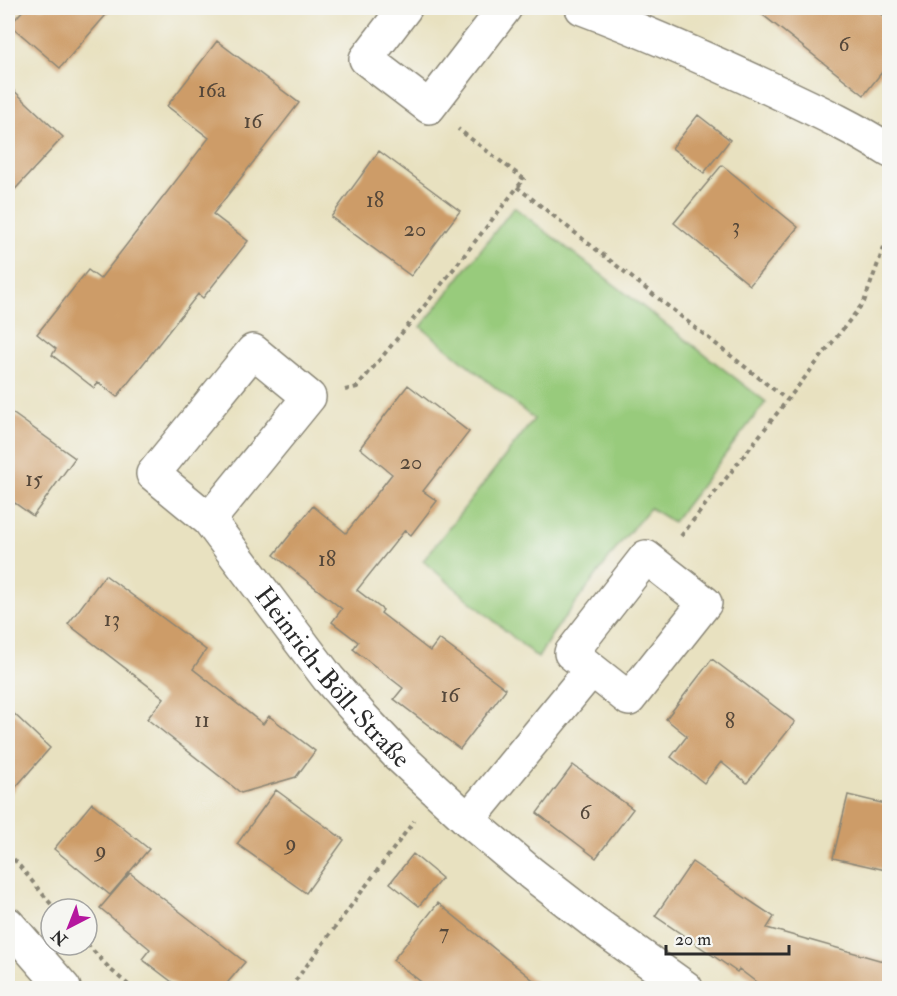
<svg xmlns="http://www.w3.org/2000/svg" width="897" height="996" font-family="'IM FELL Double Pica',serif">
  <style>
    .green { fill: #98cb7b; stroke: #627b53; stroke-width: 1.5 }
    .building { fill: #cd9c68 }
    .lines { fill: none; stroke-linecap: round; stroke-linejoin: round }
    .street-casing { stroke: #8a8676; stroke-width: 36 }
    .path { stroke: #8a8676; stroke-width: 4; stroke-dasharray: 4.5 4.5; stroke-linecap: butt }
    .street { stroke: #fff; stroke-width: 33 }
    .labels { text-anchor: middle; stroke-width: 4.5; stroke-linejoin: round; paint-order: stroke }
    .number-label { font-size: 22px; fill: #54473a }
    .street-label { font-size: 26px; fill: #2b2b2b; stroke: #f6f6f2 }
  </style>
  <rect width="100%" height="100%" fill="#f6f6f2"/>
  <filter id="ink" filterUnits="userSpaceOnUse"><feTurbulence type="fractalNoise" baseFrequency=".0167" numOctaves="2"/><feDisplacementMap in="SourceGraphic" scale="12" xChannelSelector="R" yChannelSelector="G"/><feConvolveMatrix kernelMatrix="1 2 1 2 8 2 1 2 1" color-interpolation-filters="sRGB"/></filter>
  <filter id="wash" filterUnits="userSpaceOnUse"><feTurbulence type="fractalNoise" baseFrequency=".008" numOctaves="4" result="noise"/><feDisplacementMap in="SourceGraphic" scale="24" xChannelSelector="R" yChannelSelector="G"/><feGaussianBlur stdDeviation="1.35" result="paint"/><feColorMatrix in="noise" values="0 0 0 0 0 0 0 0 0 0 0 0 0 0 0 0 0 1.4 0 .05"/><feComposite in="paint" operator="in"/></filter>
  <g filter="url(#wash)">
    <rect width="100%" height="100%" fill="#e8e1c0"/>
    <!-- green -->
    <path class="green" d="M 514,207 L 766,402 L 673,522 L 650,508 L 622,541 L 551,636 L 538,658 L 423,561 L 534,419 L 421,327 Z"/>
    <g id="blocks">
      <!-- building -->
      <path class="building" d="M 25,8 L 112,8 L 60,68 L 10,25 Z
        M 754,8 L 872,8 L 890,21 L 890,62 L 864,95 Z
        M 217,41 L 299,103 L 213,214 L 248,241 L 203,298 L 198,294 L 117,397 L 98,382 L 94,388 L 52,355 L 56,349 L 37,334 L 88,270 L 100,279 L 209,138 L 167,106 Z
        M 8,85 L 63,137 L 8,197 Z
        M 698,115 L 730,140 L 704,173 L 672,148 Z
        M 379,151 L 460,211 L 411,276 L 331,217 Z
        M 722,165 L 798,227 L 750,285 L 674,223 Z
        M 408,385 L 469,432 L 423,491 L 437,501 L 411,535 L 405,530 L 357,590 L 383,610 L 381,613 L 430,651 L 439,639 L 506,689 L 460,749 L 394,699 L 403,688 L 353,649 L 358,642 L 332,622 L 342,609 L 274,555 L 313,506 L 346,533 L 392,474 L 360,448 Z
        M 8,410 L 75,458 L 33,516 L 8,498 Z
        M 105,575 L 206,650 L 193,669 L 263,724 L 269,716 L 315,751 L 296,777 L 241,793 L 147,719 L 164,698 L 68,624 Z
        M 712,659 L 795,722 L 747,783 L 721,762 L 704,783 L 671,757 L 687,736 L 666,719 Z
        M 8,708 L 50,748 L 8,796 Z
        M 573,765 L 633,809 L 596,858 L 537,813 Z
        M 276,790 L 344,840 L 306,893 L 237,844 Z
        M 848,795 L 890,805 L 890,871 L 833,858 Z
        M 92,803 L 149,849 L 110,895 L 54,849 Z
        M 413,854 L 442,878 L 419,906 L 390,883 Z
        M 692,862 L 774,917 L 767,928 L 890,963 L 890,988 L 764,988 L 739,969 L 737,972 L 655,916 Z
        M 130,873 L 245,962 L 223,988 L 180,988 L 142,959 L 150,949 L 100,908 Z
        M 438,903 L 543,988 L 429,988 L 393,960 Z"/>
    </g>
  </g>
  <g filter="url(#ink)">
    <use href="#blocks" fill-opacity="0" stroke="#8a8676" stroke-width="1.5"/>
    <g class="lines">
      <!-- street casing -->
      <g class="street-casing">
        <g id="street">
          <path d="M 405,8 L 366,59 L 429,107 L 505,8"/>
          <path d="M 582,8 C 651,34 718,64 784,95 C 820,112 856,129 890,151"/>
          <path id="s1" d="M 209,520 L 309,397 L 253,351 L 153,474 L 209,520 L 272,604 L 328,678 L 363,718 L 399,756 L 468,820 L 532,874 L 595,923 L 686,988"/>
          <path d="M 646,557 L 705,603 L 629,699 L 571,653 Z"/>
          <path d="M 468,820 L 591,670"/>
          <path d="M 8,924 L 64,988"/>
        </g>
      </g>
      <!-- path -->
      <path class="path" d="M 517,187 L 787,400
        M 345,390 L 357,387 L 430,299 L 524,179 L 458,129
        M 681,536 L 864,302 L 885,244 L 890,239
        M 8,852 L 55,909
        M 87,944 L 111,970 L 132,988
        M 290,988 L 414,821"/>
      <!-- street -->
      <use href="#street" class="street"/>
    </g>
  </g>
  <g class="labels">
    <!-- number labels -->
    <g class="number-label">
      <text x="844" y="51">6</text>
      <text x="212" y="97">16a</text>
      <text x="253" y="128">16</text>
      <text x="375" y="207">18</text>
      <text x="736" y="233">3</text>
      <text x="415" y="236">20</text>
      <text x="411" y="469">20</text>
      <text x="34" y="486">15</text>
      <text x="327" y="566">18</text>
      <text x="112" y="626">13</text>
      <text x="450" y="702">16</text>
      <text x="202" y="727">11</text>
      <text x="730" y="728">8</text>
      <text x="585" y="819">6</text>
      <text x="291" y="850">9</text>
      <text x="101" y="857">9</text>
      <text x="444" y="939">7</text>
    </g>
    <!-- street labels -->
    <g class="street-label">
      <text dy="9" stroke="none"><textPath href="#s1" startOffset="662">Heinrich-Böll-Straße</textPath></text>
    </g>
  </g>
  <!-- margin -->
  <rect width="897" height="996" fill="none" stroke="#f6f6f2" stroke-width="30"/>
  <!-- north arrow -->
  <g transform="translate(69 927) rotate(222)"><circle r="28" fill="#f6f6f2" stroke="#a5a5a2" stroke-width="1.5"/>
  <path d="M0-4.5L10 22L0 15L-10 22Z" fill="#b5179e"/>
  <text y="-9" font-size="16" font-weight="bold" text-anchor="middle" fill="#2b2b2b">N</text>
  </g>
  <!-- scale -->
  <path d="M666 945v9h123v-9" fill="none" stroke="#2b2b2b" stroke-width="3"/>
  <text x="675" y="945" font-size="18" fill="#2b2b2b" stroke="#f6f6f2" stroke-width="4.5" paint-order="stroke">20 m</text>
</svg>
